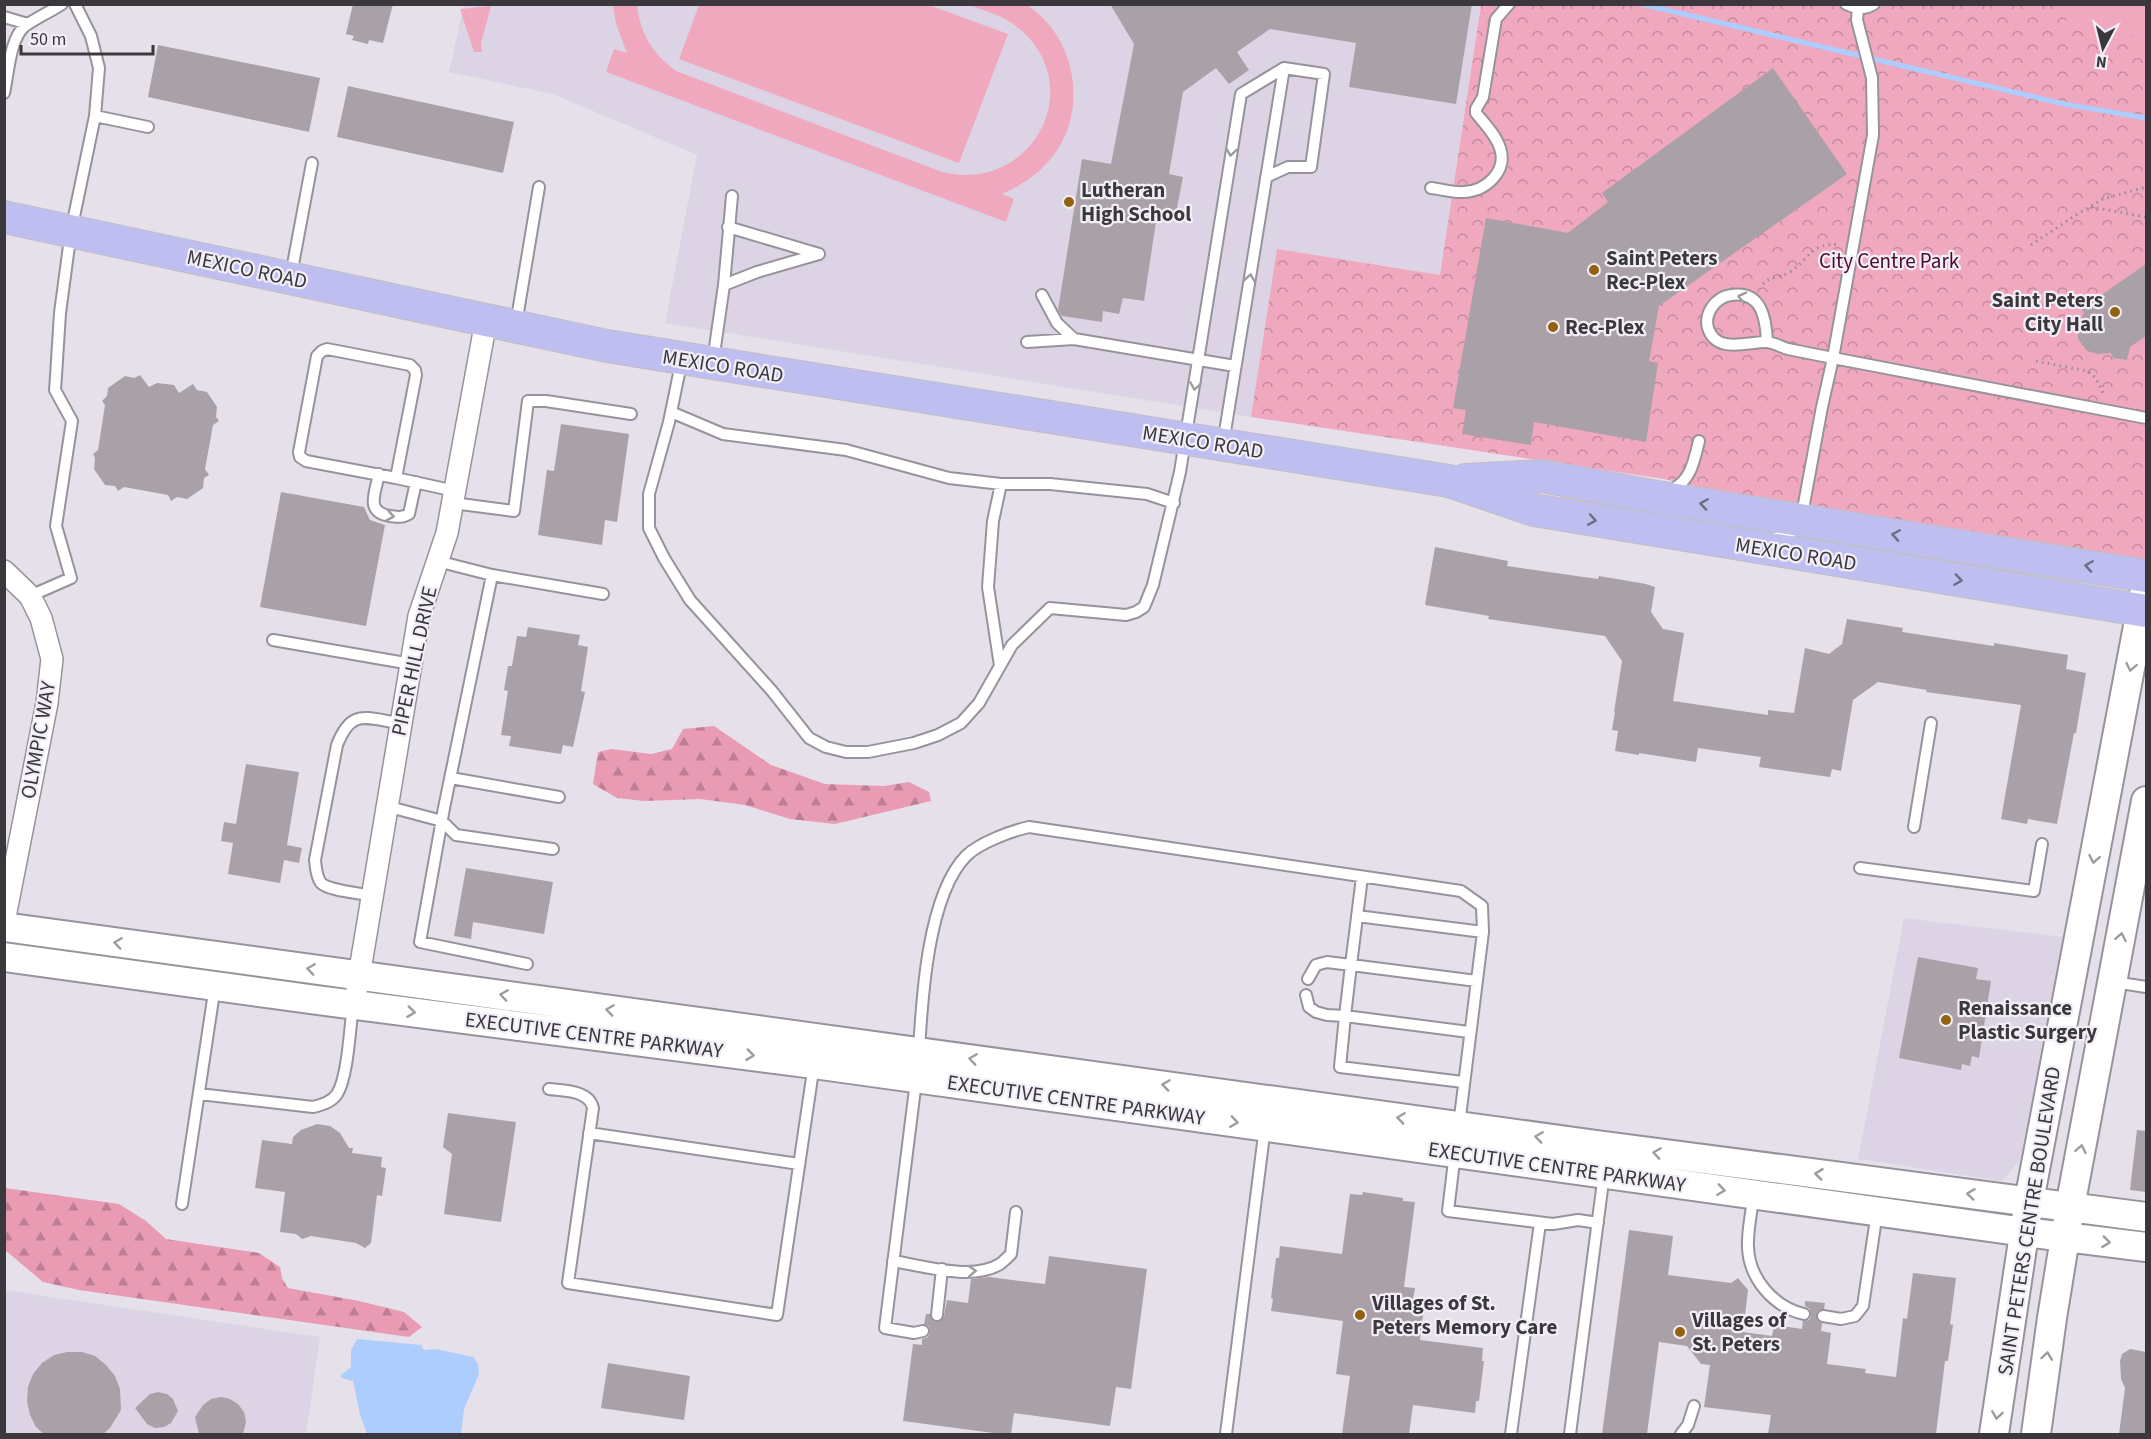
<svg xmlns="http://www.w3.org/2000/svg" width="2151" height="1439" font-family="'Source Sans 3',sans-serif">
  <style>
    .built { fill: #dcd4e4 }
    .forest { fill: url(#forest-firs) }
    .park { fill: url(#park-crowns) }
    .pitch { fill: #f0a8bf }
    .water { fill: #adcdff }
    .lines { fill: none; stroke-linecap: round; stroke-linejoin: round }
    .stream { stroke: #adcdff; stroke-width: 5 }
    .building { fill: #a9a1a7 }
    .lane-casing { stroke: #97929b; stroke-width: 14 }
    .street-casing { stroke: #97929b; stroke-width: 24 }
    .secondary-casing { stroke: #97929b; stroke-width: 32 }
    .primary-casing { stroke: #c0bfc1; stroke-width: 34 }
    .path { stroke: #918e95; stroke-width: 3; stroke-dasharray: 1.5 4.5; stroke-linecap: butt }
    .lane { stroke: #fff; stroke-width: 10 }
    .street { stroke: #fff; stroke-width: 21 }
    .secondary { stroke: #fff; stroke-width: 28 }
    .primary { stroke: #bfbef1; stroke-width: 32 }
    .oneway { stroke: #9c9c9e }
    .oneway2 { stroke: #6f6e84 }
    .poi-dot { fill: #926210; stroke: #f2eef7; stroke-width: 2 }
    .labels { text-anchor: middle; stroke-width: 4.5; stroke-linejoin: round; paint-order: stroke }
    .poi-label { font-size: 21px; font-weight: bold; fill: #3a383c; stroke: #f2eef7; text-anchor: start }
    .park-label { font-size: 21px; fill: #4f0a29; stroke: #f2eef7 }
    .street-label { font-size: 21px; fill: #3a383c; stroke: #f2eef7 }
  </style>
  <defs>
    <pattern id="forest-firs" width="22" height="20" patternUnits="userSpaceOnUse" patternTransform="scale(1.5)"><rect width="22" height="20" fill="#e99bb4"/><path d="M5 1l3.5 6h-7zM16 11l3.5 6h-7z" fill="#be7f94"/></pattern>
    <pattern id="park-crowns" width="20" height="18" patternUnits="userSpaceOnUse" patternTransform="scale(1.5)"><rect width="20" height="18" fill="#f0a8bf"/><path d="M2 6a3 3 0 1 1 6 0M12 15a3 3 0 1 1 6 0" fill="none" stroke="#c38a9c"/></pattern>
  </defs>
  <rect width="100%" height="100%" fill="#e5e0ea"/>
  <!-- built -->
  <path class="built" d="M 464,5 L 1481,5 L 1440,275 L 1277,250 L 1251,417 L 665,323 L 697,155 L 553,94 L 449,72 Z
    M 1904,918 L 2063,937 L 2020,1160 L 2002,1181 L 1858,1159 Z
    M 4,1290 L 320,1337 L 306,1434 L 5,1434 Z"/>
  <!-- forest -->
  <path class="forest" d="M 714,726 L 771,765 L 825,784 L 884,786 L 909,782 L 929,792 L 931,801 L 835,824 L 790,819 L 745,805 L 700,799 L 644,801 L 617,798 L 593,784 L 598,752 L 612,749 L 651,754 L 672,749 L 683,729 Z
    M 5,1188 L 119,1204 L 146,1221 L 166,1239 L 259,1253 L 280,1267 L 282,1278 L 288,1288 L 359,1301 L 404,1312 L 422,1327 L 409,1337 L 79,1290 L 43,1282 L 5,1250 Z"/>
  <!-- park -->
  <path class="park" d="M 1481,5 L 2146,5 L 2146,565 L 1724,493 L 1664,479 L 1251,417 L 1277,249 L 1440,275 Z"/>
  <!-- pitch -->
  <path class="pitch" d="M 613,5 L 637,5 C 640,33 653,54 676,71 L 942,172 C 1029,194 1088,91 1022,31 C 1007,17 987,11 968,5 L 1027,5 C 1076,37 1089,109 1053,156 C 1039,174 1022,185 1002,194 L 1014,199 L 1006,222 L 606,72 L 614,49 L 627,53 L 616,24 Z
    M 699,5 L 929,5 L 1008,34 L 959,163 L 679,59 Z
    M 2069,5 L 2146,5 L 2146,37 L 2066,25 Z
    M 491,6 L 481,43 L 482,52 L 474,52 L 460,9 Z"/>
  <!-- water -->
  <path class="water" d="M 357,1339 L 421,1345 L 424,1350 L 436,1349 L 473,1357 L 478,1364 L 479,1374 L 464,1409 L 461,1434 L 367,1434 L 360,1414 L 353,1381 L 342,1378 L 340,1376 L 351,1367 L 351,1350 Z"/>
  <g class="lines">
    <!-- stream -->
    <path class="stream" d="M 1641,4 L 2064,104 L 2146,118"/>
  </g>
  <!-- building -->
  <path class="building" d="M 353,4 L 393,4 L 383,43 L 369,40 L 368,44 L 352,40 L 354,36 L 346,34 Z
    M 1110,4 L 1472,4 L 1456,104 L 1349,87 L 1356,43 L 1270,29 L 1237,52 L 1249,70 L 1229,84 L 1216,68 L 1183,92 L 1169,174 L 1183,177 L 1175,218 L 1157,215 L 1144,301 L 1123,298 L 1119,314 L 1103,311 L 1102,322 L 1062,316 L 1058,310 L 1082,159 L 1111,164 L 1134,44 Z
    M 158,45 L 320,78 L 309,132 L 148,97 Z
    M 1773,68 L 1847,174 L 1659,306 L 1649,361 L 1658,363 L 1646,442 L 1534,422 L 1531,445 L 1462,434 L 1466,410 L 1453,408 L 1486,218 L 1568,233 L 1608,202 L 1602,193 Z
    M 348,86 L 514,122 L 503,173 L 337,137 Z
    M 2146,264 L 2146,336 L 2130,347 L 2127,360 L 2113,358 L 2111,353 L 2098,354 L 2087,351 L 2078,339 L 2079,325 L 2084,312 L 2081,309 Z
    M 140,375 L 149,387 L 157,383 L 174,385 L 179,393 L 193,384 L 197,390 L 207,392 L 217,407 L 216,417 L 219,421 L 213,425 L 205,469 L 209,475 L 204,478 L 203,488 L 187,499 L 177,497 L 171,501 L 168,495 L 124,487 L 118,491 L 115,486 L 105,485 L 94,469 L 95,458 L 93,454 L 98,450 L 105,405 L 102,401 L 107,396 L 108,388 L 125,376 L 134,378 Z
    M 561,424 L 629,434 L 617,522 L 605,520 L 602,545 L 538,535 L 547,470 L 554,471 Z
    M 281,492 L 364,507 L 370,520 L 385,525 L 366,626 L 260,607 Z
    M 1435,547 L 1508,561 L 1507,566 L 1598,579 L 1599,576 L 1646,584 L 1655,587 L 1651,612 L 1663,629 L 1684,633 L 1673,701 L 1768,715 L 1768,710 L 1794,713 L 1805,648 L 1829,654 L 1842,644 L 1847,619 L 1903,628 L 1902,632 L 1994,646 L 1994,643 L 2068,655 L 2066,669 L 2086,673 L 2076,733 L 2074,733 L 2057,824 L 2028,819 L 2027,824 L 2001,819 L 2021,705 L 1926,692 L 1927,690 L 1878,682 L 1853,700 L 1841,771 L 1832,769 L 1830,777 L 1759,767 L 1761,757 L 1698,748 L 1696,762 L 1639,753 L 1639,755 L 1615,751 L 1618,731 L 1612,730 L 1615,712 L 1614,712 L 1622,661 L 1605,636 L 1488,619 L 1489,616 L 1425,605 Z
    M 528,627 L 580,635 L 578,645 L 588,647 L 581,691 L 585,692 L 573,747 L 563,745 L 561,754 L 509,746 L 511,736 L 501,735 L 508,691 L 504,690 L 508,666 L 512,666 L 517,636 L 526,637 Z
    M 246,764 L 299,772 L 287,845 L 302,848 L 299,863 L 284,860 L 280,883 L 228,874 L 233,843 L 221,841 L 224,822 L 236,824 Z
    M 466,868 L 553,882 L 544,934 L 473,922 L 471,939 L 454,936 Z
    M 1918,957 L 1978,968 L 1976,979 L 1991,981 L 1979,1058 L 1972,1056 L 1970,1066 L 1962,1064 L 1961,1070 L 1899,1058 Z
    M 448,1113 L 516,1122 L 501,1222 L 444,1214 L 452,1154 L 443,1147 Z
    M 317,1124 L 330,1126 L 340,1133 L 349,1148 L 353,1148 L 352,1153 L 382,1157 L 381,1167 L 386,1168 L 382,1196 L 377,1195 L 371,1243 L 365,1248 L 356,1243 L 311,1236 L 302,1239 L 296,1234 L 280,1232 L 285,1192 L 255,1188 L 262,1140 L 292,1144 L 293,1137 L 301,1130 Z
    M 2137,1130 L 2146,1131 L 2146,1192 L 2130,1190 Z
    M 1363,1192 L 1403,1198 L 1403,1201 L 1415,1202 L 1404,1287 L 1415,1288 L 1412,1305 L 1424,1306 L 1420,1340 L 1483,1348 L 1482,1361 L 1484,1361 L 1479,1401 L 1476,1401 L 1475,1413 L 1413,1405 L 1409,1434 L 1342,1434 L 1350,1376 L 1336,1374 L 1343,1321 L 1271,1311 L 1273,1299 L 1271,1298 L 1276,1258 L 1279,1258 L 1280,1246 L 1342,1254 L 1350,1194 L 1362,1195 Z
    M 1629,1230 L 1673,1236 L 1668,1275 L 1731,1283 L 1738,1278 L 1748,1290 L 1743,1332 L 1772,1336 L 1774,1325 L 1802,1329 L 1803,1321 L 1809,1320 L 1811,1316 L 1810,1309 L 1805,1306 L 1805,1301 L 1825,1303 L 1824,1309 L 1818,1311 L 1816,1315 L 1818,1321 L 1822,1323 L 1821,1331 L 1831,1333 L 1827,1364 L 1866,1369 L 1865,1373 L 1896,1377 L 1903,1318 L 1907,1319 L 1913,1273 L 1956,1278 L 1950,1324 L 1953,1325 L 1948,1361 L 1945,1361 L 1936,1434 L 1768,1434 L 1771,1415 L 1704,1407 L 1710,1365 L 1701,1364 L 1687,1346 L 1659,1342 L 1647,1434 L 1602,1434 Z
    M 1049,1256 L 1147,1269 L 1131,1389 L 1116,1387 L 1110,1426 L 1014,1413 L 1011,1434 L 1001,1434 L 903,1421 L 913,1344 L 922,1345 L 922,1339 L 928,1337 L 930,1333 L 929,1326 L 924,1324 L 926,1314 L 930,1314 L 933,1321 L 939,1322 L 944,1316 L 947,1300 L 968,1303 L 971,1279 L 989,1277 L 1045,1284 Z
    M 2130,1349 L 2146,1352 L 2146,1434 L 2119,1434 L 2125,1388 L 2121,1379 L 2120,1361 L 2122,1354 Z
    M 67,1352 L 82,1352 L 95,1356 L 106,1365 L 115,1376 L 120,1389 L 121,1410 L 110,1428 L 103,1434 L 44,1434 L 36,1427 L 30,1415 L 27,1401 L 28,1387 L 33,1374 L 42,1363 L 54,1355 Z
    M 608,1363 L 690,1376 L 684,1420 L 601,1408 Z
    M 158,1392 L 167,1394 L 173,1399 L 178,1411 L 171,1423 L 164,1427 L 155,1428 L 147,1424 L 135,1408 L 150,1394 Z
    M 221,1397 L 230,1399 L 238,1404 L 244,1412 L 246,1422 L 243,1434 L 199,1434 L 195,1417 L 203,1405 L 211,1399 Z"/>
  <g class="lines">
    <!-- lane casing -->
    <g class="lane-casing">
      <path id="lane" d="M 1846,4 C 1856,9 1865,10 1874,4
        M 4,17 L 28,24
        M 4,93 C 8,76 10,37 25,26 C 36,18 50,12 62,4
        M 95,116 L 148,127
        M 1431,188 C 1441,189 1454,193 1464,192 C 1486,191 1508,171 1500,148 C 1496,135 1484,123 1476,113 L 1476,109 L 1483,97 L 1496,19 L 1509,4
        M 728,227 L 819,254
        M 291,275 L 312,163
        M 724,285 L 732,196
        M 1042,295 L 1057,323 L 1074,339
        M 516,324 L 539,187
        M 1027,342 L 1074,339 L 1235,366
        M 1767,342 C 1766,319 1762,290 1731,295 C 1723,296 1717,300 1712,307 C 1708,313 1706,321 1708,328 C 1716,354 1747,342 1766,342 C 1773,342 1781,347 1788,349 C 1803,352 1818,355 1833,358 L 2146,418
        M 682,359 L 669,422 L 649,494 L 649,528 L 664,558 L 690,600 L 772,691 L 809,738 L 826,747 L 846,752 L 868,752 L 914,743 L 938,735 L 961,723 L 979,703 L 1012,645 L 1050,608 L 1126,615 L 1136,612 L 1144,607 L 1153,585 L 1180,472 L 1241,94 L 1284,68 L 1324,74 L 1311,167 L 1288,167 L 1266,177
        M 713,361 L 724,285 L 757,272 L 819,254
        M 671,412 L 723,434 L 846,450 L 949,478 L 1001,484 L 1050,484 L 1147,494 L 1174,503
        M 1223,444 L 1284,68
        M 379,474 C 375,494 365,512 390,516 C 398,517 402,518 409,514 L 416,482
        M 396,478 L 306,461 L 300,457 L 299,452 L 317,356 L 322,351 L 327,349 L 410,365 L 415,370 L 416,375 L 396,478 L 455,491
        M 1671,490 C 1691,481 1694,461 1699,441
        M 453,503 L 514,511 L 528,401 L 546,401 L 631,414
        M 1771,540 L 1793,531 L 1801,520 L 1822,407 L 1833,358 L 1873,135 L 1872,78 L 1857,20 L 1858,8
        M 437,561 L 492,575 L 603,594
        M 492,575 L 444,808 L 420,942 L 527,964
        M 30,596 L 71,578 L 56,526 L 72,421 L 55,390 L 56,376 L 60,313 L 71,231 L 95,116 L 99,68 L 91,36 L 75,4
        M 273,640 L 411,664
        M 1000,666 L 988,587 L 993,521 L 1001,484
        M 451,778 L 559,797
        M 386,806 L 442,821 L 456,835 L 553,849
        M 1914,827 L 1931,723
        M 1860,868 L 2034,891 L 2042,844
        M 1362,877 L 1351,965 L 1477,981
        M 372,896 C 361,893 329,891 321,883 C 316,876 316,868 315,860 L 337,745 C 352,707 366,719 401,723
        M 1357,916 L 1483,932
        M 2114,982 L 2146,987
        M 1306,995 L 1309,1007 L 1316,1012 L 1327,1015 L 1345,1016 L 1351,965 L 1327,962 L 1316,965 L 1308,979
        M 919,1050 C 922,997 928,895 966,856 C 979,843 1011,831 1029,827 L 1461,891 L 1482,906 L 1483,932 L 1459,1125
        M 916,1081 L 885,1328 L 914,1333 L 923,1331
        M 1463,1082 L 1340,1067 L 1345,1016 L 1469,1032
        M 549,1089 C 564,1091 589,1090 593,1108 L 568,1283 L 777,1315 L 814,1064
        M 199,1094 L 313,1107 C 322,1105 332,1102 337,1094 C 348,1077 350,1026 353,1005
        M 589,1133 L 799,1164
        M 1455,1153 L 1448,1211 L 1553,1224 L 1578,1220 L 1598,1223
        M 1753,1196 C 1752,1212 1747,1231 1748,1247 C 1749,1279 1774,1307 1804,1314
        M 182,1204 L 215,986
        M 893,1261 C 923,1266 973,1281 1000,1264 C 1004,1261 1008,1257 1011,1254 L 1016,1212
        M 937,1315 L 942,1269
        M 1823,1316 L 1841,1319 L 1855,1316 L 1863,1306 L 1877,1212
        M 1226,1434 L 1265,1127
        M 1511,1434 L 1540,1223
        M 1570,1434 L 1604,1174
        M 1681,1434 L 1688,1425 L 1694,1406"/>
    </g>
    <!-- street casing -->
    <g class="street-casing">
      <path id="street" d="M 4,571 L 30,596 L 41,618 L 52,659 L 47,703 L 4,922
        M 357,988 L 419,616 L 447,533 L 486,321"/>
    </g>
    <!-- secondary casing -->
    <g class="secondary-casing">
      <path id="secondary" d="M 4,927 L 1597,1145 L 2146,1217
        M 4,957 L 317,1000 L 814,1064 L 2025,1232 L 2146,1247
        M 1994,1434 L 2029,1201 L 2146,584
        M 2036,1434 L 2052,1318 L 2070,1207 L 2146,801"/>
    </g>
    <!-- primary casing -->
    <g class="primary-casing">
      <path id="primary" d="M 4,217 L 607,346 L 1449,481 L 1534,510 L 2146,611
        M 1465,480 L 1542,476 L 1657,497 L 2146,576"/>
    </g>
    <!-- path -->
    <path class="path" d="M 2091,207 L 2146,217
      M 2031,245 L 2079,213 L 2103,199 L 2146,187
      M 1763,284 C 1771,276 1779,278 1788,273 C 1809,261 1811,241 1840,245
      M 2036,361 L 2087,371 C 2097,377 2100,385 2104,396"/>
    <!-- lane -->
    <use href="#lane" class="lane"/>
    <!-- street -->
    <use href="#street" class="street"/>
    <!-- secondary -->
    <use href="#secondary" class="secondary"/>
    <!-- primary -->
    <use href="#primary" class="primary"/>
  </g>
  <!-- one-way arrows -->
  <defs><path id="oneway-chevron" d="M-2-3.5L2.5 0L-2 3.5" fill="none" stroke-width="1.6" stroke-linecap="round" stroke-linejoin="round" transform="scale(1.5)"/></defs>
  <g class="oneway">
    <use href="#oneway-chevron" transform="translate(1231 152) rotate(99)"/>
    <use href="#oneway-chevron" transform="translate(1250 278) rotate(-81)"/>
    <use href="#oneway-chevron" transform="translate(1742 297) rotate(-167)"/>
    <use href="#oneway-chevron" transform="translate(1195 386) rotate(99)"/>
    <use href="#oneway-chevron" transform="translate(390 516) rotate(10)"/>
    <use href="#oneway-chevron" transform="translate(2131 667) rotate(101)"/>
    <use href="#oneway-chevron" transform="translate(2094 859) rotate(101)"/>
    <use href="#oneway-chevron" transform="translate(2121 937) rotate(-79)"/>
    <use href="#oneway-chevron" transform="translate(118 943) rotate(-172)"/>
    <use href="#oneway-chevron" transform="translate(311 969) rotate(-172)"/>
    <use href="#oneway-chevron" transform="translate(504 995) rotate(-172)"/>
    <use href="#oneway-chevron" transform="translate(610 1010) rotate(-172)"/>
    <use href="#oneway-chevron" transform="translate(411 1012) rotate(7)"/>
    <use href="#oneway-chevron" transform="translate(750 1055) rotate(7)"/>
    <use href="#oneway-chevron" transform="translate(973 1059) rotate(-172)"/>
    <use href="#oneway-chevron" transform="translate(1166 1085) rotate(-172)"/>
    <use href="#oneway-chevron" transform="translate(1401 1118) rotate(-172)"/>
    <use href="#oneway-chevron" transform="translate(1234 1122) rotate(8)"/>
    <use href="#oneway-chevron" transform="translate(1539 1137) rotate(-172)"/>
    <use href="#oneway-chevron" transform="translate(2081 1149) rotate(-79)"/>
    <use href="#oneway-chevron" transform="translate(1657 1153) rotate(-172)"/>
    <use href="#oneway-chevron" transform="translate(1819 1174) rotate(-173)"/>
    <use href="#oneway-chevron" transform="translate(1721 1190) rotate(8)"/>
    <use href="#oneway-chevron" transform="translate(1971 1194) rotate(-173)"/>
    <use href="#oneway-chevron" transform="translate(2106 1242) rotate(7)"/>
    <use href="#oneway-chevron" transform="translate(972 1271) rotate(-3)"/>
    <use href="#oneway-chevron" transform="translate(2047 1356) rotate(-82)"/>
    <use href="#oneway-chevron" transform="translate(1997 1415) rotate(99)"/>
  </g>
  <g class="oneway2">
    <use href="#oneway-chevron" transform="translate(1704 504) rotate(-171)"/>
    <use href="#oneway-chevron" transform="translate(1592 520) rotate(10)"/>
    <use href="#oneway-chevron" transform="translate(1896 535) rotate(-171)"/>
    <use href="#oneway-chevron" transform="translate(2089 566) rotate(-171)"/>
    <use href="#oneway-chevron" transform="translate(1958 580) rotate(9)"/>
  </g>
  <!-- markers -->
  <g class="poi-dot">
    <circle cx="1069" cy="202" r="6"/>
    <circle cx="1594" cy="270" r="6"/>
    <circle cx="2115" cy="312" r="6"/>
    <circle cx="1553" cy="327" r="6"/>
    <circle cx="1946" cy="1020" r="6"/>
    <circle cx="1360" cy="1315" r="6"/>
    <circle cx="1680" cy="1332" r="6"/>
  </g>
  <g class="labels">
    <!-- poi labels -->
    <g class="poi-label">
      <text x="1081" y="197">Lutheran<tspan x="1081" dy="24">High School</tspan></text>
      <text x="1606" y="265">Saint Peters<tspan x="1606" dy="24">Rec-Plex</tspan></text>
      <text x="2103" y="307" text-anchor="end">Saint Peters<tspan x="2103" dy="24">City Hall</tspan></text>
      <text x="1565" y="334">Rec-Plex</text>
      <text x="1958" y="1015">Renaissance<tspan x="1958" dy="24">Plastic Surgery</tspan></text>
      <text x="1372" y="1310">Villages of St.<tspan x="1372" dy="24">Peters Memory Care</tspan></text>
      <text x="1692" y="1327">Villages of<tspan x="1692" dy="24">St. Peters</tspan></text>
    </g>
    <!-- park labels -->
    <g class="park-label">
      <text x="1889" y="268">City Centre Park</text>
    </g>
    <!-- street labels -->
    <g class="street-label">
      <text transform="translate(247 269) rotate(12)" y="7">MEXICO ROAD</text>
      <text transform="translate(723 366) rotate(9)" y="7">MEXICO ROAD</text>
      <text transform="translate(1203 442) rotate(9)" y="7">MEXICO ROAD</text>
      <text transform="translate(1796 554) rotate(9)" y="7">MEXICO ROAD</text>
      <text transform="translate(414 661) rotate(-78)" y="7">PIPER HILL DRIVE</text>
      <text transform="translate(38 740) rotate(-80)" y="7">OLYMPIC WAY</text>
      <text transform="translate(594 1035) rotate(7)" y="7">EXECUTIVE CENTRE PARKWAY</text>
      <text transform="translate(1076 1100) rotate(8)" y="7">EXECUTIVE CENTRE PARKWAY</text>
      <text transform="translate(1557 1167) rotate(8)" y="7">EXECUTIVE CENTRE PARKWAY</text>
      <text transform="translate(2029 1221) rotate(-81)" y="7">SAINT PETERS CENTRE BOULEVARD</text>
    </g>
  </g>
  <!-- border -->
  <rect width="2151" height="1439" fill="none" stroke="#3a383c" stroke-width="12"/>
  <!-- north arrow -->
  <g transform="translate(2103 48) rotate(187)" stroke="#f2eef7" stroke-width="4.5" paint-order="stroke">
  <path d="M0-4.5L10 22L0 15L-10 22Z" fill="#3a383c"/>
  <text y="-9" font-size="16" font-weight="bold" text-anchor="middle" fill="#3a383c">N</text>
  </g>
  <!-- scale -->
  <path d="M21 45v9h132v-9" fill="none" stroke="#3a383c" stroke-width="3"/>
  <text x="30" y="45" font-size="18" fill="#3a383c" stroke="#f2eef7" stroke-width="4.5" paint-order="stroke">50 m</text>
</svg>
